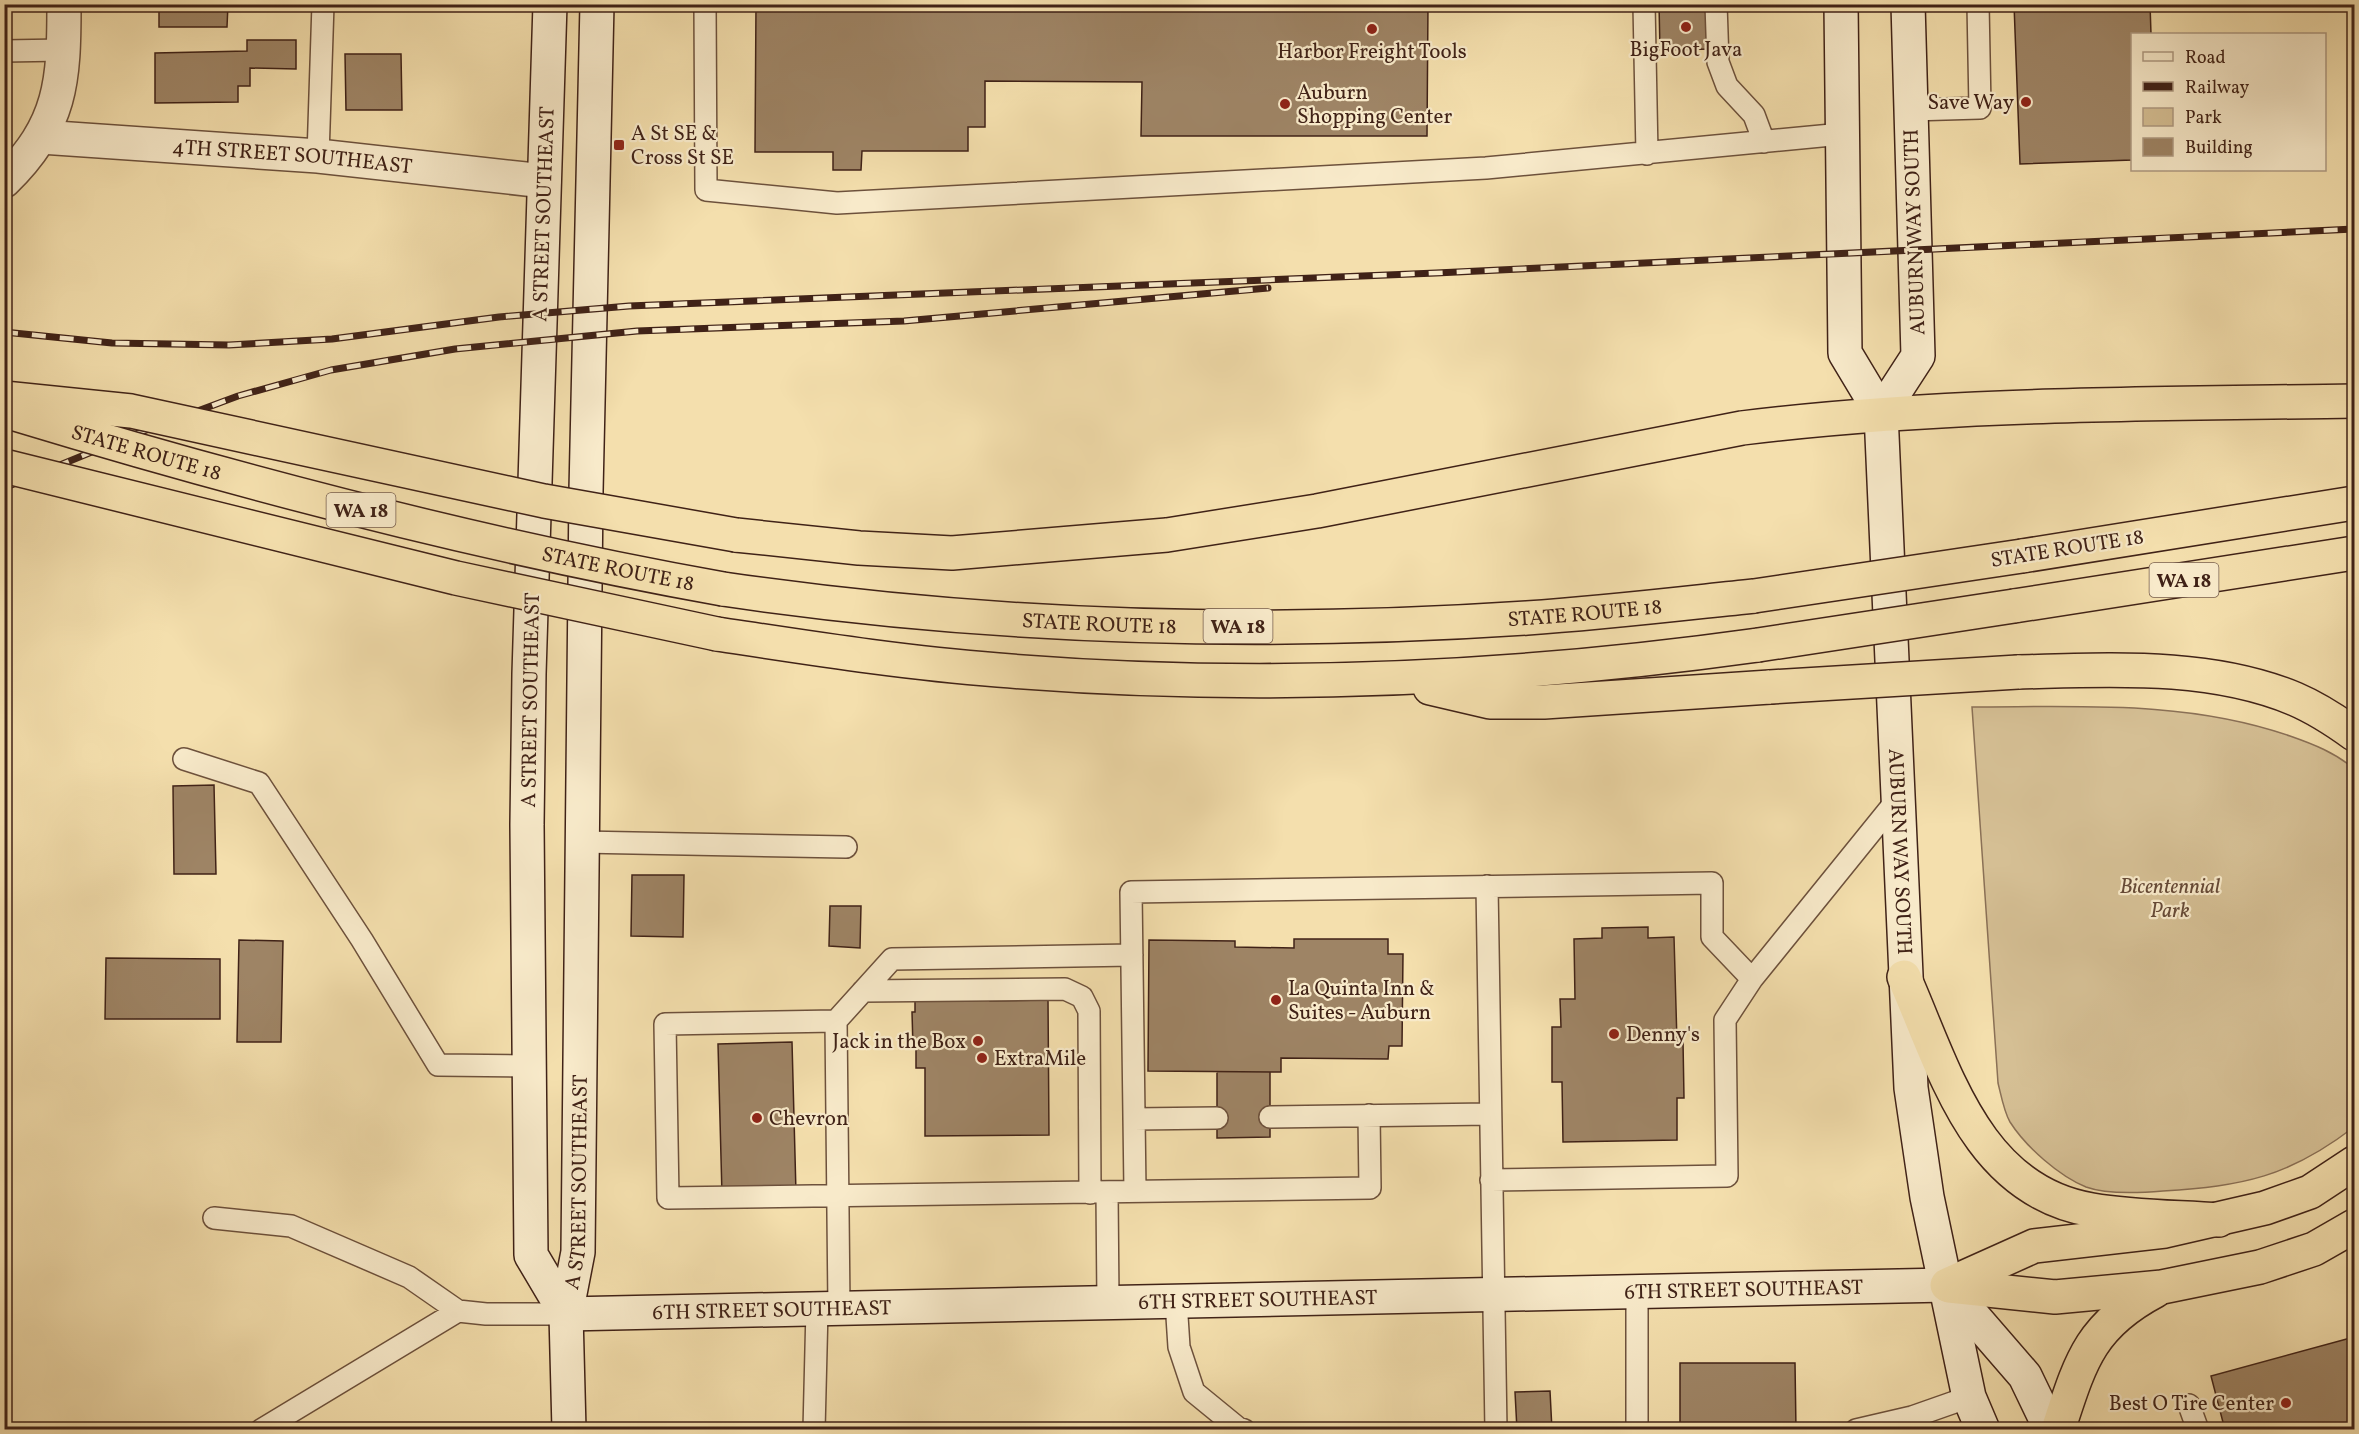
<svg xmlns="http://www.w3.org/2000/svg" width="2359" height="1434" font-family="Vollkorn,serif">
  <style>
    .green { fill: #d5bf94; stroke: #8a7056; stroke-width: 1.5 }
    .building { fill: #9e8465; stroke: #402217; stroke-width: 1.5 }
    .lines { fill: none; stroke-linecap: round; stroke-linejoin: round }
    .lane-casing { stroke: #6d513c; stroke-width: 24 }
    .street-casing { stroke: #6d513c; stroke-width: 36 }
    .secondary-casing { stroke: #402217; stroke-width: 36 }
    .highway-casing { stroke: #402217; stroke-width: 36 }
    .lane { stroke: #f8eaca; stroke-width: 21 }
    .street { stroke: #f8eaca; stroke-width: 33 }
    .secondary { stroke: #f8eaca; stroke-width: 33 }
    .highway { stroke: #f4dfad; stroke-width: 33 }
    .rail-casing { stroke: #402217; stroke-width: 7 }
    .rail { stroke: #f8eaca; stroke-width: 4.5; stroke-dasharray: 14; stroke-linecap: butt }
    .highway-bridge-casing { stroke: #402217; stroke-width: 36; stroke-linecap: butt }
    .highway-bridge { stroke: #f4dfad; stroke-width: 33 }
    .poi-dot { fill: #8f2418; stroke: #f8eaca; stroke-width: 2 }
    .labels { text-anchor: middle; stroke-width: 4.5; stroke-linejoin: round; paint-order: stroke }
    .shield { fill: #f8eaca; stroke: #775e4d; stroke-width: 1.5 }
    .shield-label { font-size: 20px; font-weight: bold; fill: #402217 }
    .poi-label { font-size: 21px; fill: #402217; stroke: #f8eaca; text-anchor: start }
    .street-label { font-size: 21px; fill: #402217; stroke: #f8eaca }
    .park-label { font-size: 21px; font-style: italic; fill: #654936; stroke: #f8eaca }
  </style>
  <rect width="100%" height="100%" fill="#f4dfad"/>
  <filter id="stains"><feTurbulence type="fractalNoise" baseFrequency=".00333" numOctaves="4"/><feColorMatrix values="0 0 0 0 .2 0 0 0 0 .09 0 0 0 0 .02 0 0 0 .5 -.17"/></filter>
  <radialGradient id="worn" r=".72"><stop offset=".6" stop-color="#630" stop-opacity="0"/><stop offset="1" stop-color="#630" stop-opacity=".3"/></radialGradient>
  <!-- green -->
  <path class="green" d="M 1972,707 C 2079,707 2187,700 2290,736 C 2313,744 2336,753 2354,769 L 2354,1127 C 2289,1177 2243,1186 2163,1191 C 2140,1193 2108,1195 2086,1187 C 2059,1176 2026,1147 2010,1122 C 2004,1112 2001,1095 1998,1083 Z"/>
  <!-- building -->
  <path class="building" d="M 159,4 L 228,4 L 227,27 L 159,27 Z
    M 756,4 L 1428,4 L 1427,136 L 1141,136 L 1142,82 L 985,81 L 985,127 L 968,127 L 968,151 L 862,151 L 861,170 L 833,170 L 833,152 L 755,152 Z
    M 1659,4 L 1711,4 L 1713,49 L 1660,50 Z
    M 2014,4 L 2150,4 L 2151,34 L 2132,34 L 2132,160 L 2020,164 Z
    M 2301,4 L 2323,4 L 2323,11 L 2301,11 Z
    M 247,40 L 296,40 L 296,69 L 250,68 L 250,86 L 238,86 L 238,102 L 155,103 L 155,53 L 247,51 Z
    M 345,54 L 401,54 L 402,110 L 346,110 Z
    M 214,785 L 216,874 L 174,874 L 173,786 Z
    M 632,875 L 684,875 L 683,937 L 631,936 Z
    M 830,906 L 861,906 L 860,948 L 829,946 Z
    M 1648,927 L 1648,938 L 1674,937 L 1677,1042 L 1683,1041 L 1684,1098 L 1677,1098 L 1677,1140 L 1563,1142 L 1562,1082 L 1552,1082 L 1552,1027 L 1561,1027 L 1560,999 L 1575,999 L 1574,939 L 1602,938 L 1602,928 Z
    M 1294,939 L 1388,939 L 1388,954 L 1403,954 L 1402,1046 L 1389,1046 L 1388,1059 L 1281,1058 L 1281,1072 L 1148,1071 L 1149,940 L 1235,941 L 1235,947 L 1294,948 Z
    M 239,940 L 283,941 L 281,1042 L 237,1042 Z
    M 106,958 L 220,959 L 220,1019 L 105,1019 Z
    M 990,993 L 990,1001 L 1048,1000 L 1049,1135 L 925,1136 L 925,1068 L 916,1068 L 916,1047 L 913,1047 L 912,1012 L 915,1012 L 915,1001 Z
    M 792,1042 L 796,1193 L 722,1195 L 718,1044 Z
    M 1217,1072 L 1270,1072 L 1270,1137 L 1217,1138 Z
    M 2354,1337 L 2354,1430 L 2225,1430 L 2211,1376 Z
    M 1680,1363 L 1795,1363 L 1796,1430 L 1680,1430 Z
    M 1550,1391 L 1552,1430 L 1517,1430 L 1515,1392 Z"/>
  <g class="lines">
    <!-- lane casing -->
    <g class="lane-casing">
      <path id="lane" d="M 705,4 L 706,190 L 837,203 L 1486,168 L 1842,134
        M 1644,4 L 1647,154
        M 1716,4 L 1718,62 L 1727,86 L 1754,115 L 1764,142
        M 4,51 L 63,50
        M 1911,110 L 1980,108 L 1978,4
        M 318,156 L 323,4
        M 184,759 L 259,783 L 362,940 L 438,1065 L 529,1066
        M 581,842 L 846,847
        M 1487,886 L 1496,1430
        M 1752,979 L 1896,801
        M 863,991 L 1065,989 L 1082,997 L 1089,1011 L 1090,1193
        M 836,1021 L 892,959 L 1132,955
        M 1270,1117 L 1490,1114
        M 1134,1119 L 1217,1118
        M 1135,1191 L 1131,892 L 1712,883 L 1712,937 L 1752,979 L 1725,1020 L 1727,1176 L 1491,1180
        M 1107,1192 L 1108,1302
        M 214,1218 L 291,1226 L 409,1277 L 458,1311 L 486,1314 L 566,1314
        M 1637,1292 L 1637,1430
        M 1176,1301 L 1179,1347 L 1194,1392 L 1238,1428 L 1244,1430
        M 839,1308 L 836,1021 L 665,1024 L 668,1198 C 902,1195 1136,1191 1370,1188 L 1369,1115
        M 2189,1405 L 2198,1430
        M 261,1430 L 458,1311
        M 814,1430 L 817,1309
        M 1856,1430 L 1912,1417 L 1969,1397"/>
    </g>
    <!-- street casing -->
    <g class="street-casing">
      <g id="street">
        <path id="s1" d="M 41,137 L 318,156 L 544,181"/>
        <path d="M 4,181 C 62,125 64,81 64,4"/>
      </g>
    </g>
    <!-- secondary casing -->
    <g class="secondary-casing">
      <g id="secondary">
        <path d="M 550,4 L 529,674 L 527,825 L 531,1255 L 566,1314"/>
        <path id="s2" d="M 1841,4 L 1845,353 L 1881,413 L 1911,1088 L 1927,1197 L 1969,1397 L 1983,1430"/>
        <path d="M 1881,413 L 1918,356 L 1908,4"/>
        <path d="M 1948,1287 L 2025,1376 L 2051,1430"/>
        <path id="s3" d="M 566,1314 L 1947,1285"/>
        <path id="s4" d="M 569,1430 L 566,1314 L 578,1252 L 586,491 L 597,4"/>
      </g>
    </g>
    <!-- highway casing -->
    <g class="highway-casing">
      <g id="highway">
        <path d="M 736,535 L 859,548 L 952,553 L 1167,535 L 1317,511 L 1742,428 C 1945,403 2151,404 2354,401"/>
        <path d="M 2022,556 L 2354,503"/>
        <path id="s5" d="M 723,589 C 989,628 1258,636 1527,618 C 1603,613 1678,604 1754,596"/>
        <path d="M 2014,606 L 2354,553"/>
        <path d="M 717,634 C 810,648 904,663 998,670 C 1252,691 1507,680 1758,645"/>
        <path d="M 2018,672 C 2109,670 2209,663 2295,699 C 2316,708 2336,721 2354,734"/>
        <path d="M 1430,688 L 1490,702 L 1544,702 L 1770,687"/>
        <path d="M 1904,977 C 1945,1070 1976,1191 2092,1210 C 2133,1217 2177,1217 2219,1220"/>
        <path d="M 1947,1285 L 2034,1246 L 2165,1231 L 2265,1208 L 2310,1192 L 2354,1163"/>
        <path d="M 1949,1286 L 2055,1297 L 2162,1287 L 2260,1267 L 2314,1249 L 2354,1226"/>
        <path d="M 2058,1430 C 2080,1363 2089,1326 2155,1291"/>
      </g>
    </g>
    <!-- lane -->
    <use href="#lane" class="lane"/>
    <!-- street -->
    <use href="#street" class="street"/>
    <!-- secondary -->
    <use href="#secondary" class="secondary"/>
    <!-- highway -->
    <use href="#highway" class="highway"/>
    <!-- rail casing -->
    <g class="rail-casing">
      <path id="rail" d="M 4,332 L 112,343 L 229,345 L 332,339 L 499,317 L 629,306 L 1436,273 L 2354,229
        M 4,488 L 133,435 L 238,396 L 331,370 L 455,349 L 637,331 L 904,321 L 1268,288"/>
    </g>
    <!-- rail -->
    <use href="#rail" class="rail"/>
    <!-- highway-bridge casing -->
    <g class="highway-bridge-casing">
      <g id="highway-bridge">
        <path d="M 4,398 L 131,411 L 544,501 L 736,535"/>
        <path id="s6" d="M 12,413 C 246,484 482,546 723,589"/>
        <path d="M 4,466 L 456,578 L 717,634"/>
        <path d="M 1754,596 L 2022,556"/>
        <path d="M 1758,645 L 2014,606"/>
        <path d="M 1770,687 L 2018,672"/>
      </g>
    </g>
    <!-- highway-bridge -->
    <use href="#highway-bridge" class="highway-bridge"/>
  </g>
  <!-- markers -->
  <g class="poi-dot">
    <circle cx="1686" cy="27" r="6"/>
    <circle cx="1372" cy="29" r="6"/>
    <circle cx="2026" cy="102" r="6"/>
    <circle cx="1285" cy="104" r="6"/>
    <rect x="613" y="139" width="12" height="12" rx="3"/>
    <circle cx="1276" cy="1000" r="6"/>
    <circle cx="1614" cy="1034" r="6"/>
    <circle cx="978" cy="1041" r="6"/>
    <circle cx="982" cy="1058" r="6"/>
    <circle cx="757" cy="1118" r="6"/>
    <circle cx="2286" cy="1403" r="6"/>
  </g>
  <g class="labels">
    <!-- shield labels -->
    <g class="shield">
      <rect x="326.5" y="493" width="69" height="34" rx="4.5"/>
      <rect x="2149.5" y="563" width="69" height="34" rx="4.5"/>
      <rect x="1203.5" y="609" width="69" height="34" rx="4.5"/>
    </g>
    <g class="shield-label">
      <text x="361" y="517">WA 18</text>
      <text x="2184" y="587">WA 18</text>
      <text x="1238" y="633">WA 18</text>
    </g>
    <!-- poi labels -->
    <g class="poi-label">
      <text x="1686" y="56" text-anchor="middle">BigFoot Java</text>
      <text x="1372" y="58" text-anchor="middle">Harbor Freight Tools</text>
      <text x="1297" y="99">Auburn<tspan x="1297" dy="24">Shopping Center</tspan></text>
      <text x="2014" y="109" text-anchor="end">Save Way</text>
      <text x="631" y="140">A St SE &amp;<tspan x="631" dy="24">Cross St SE</tspan></text>
      <text x="1288" y="995">La Quinta Inn &amp;<tspan x="1288" dy="24">Suites - Auburn</tspan></text>
      <text x="1626" y="1041">Denny's</text>
      <text x="966" y="1048" text-anchor="end">Jack in the Box</text>
      <text x="994" y="1065">ExtraMile</text>
      <text x="769" y="1125">Chevron</text>
      <text x="2274" y="1410" text-anchor="end">Best O Tire Center</text>
    </g>
    <!-- street labels -->
    <g class="street-label">
      <text dy="7" stroke="none"><textPath href="#s1" startOffset="252">4TH STREET SOUTHEAST</textPath></text>
      <text transform="translate(543 214) rotate(-88)" y="7">A STREET SOUTHEAST</text>
      <text transform="translate(1914 232) rotate(-92)" y="7">AUBURN WAY SOUTH</text>
      <text dy="7" stroke="none"><textPath href="#s6" startOffset="140">STATE ROUTE 18</textPath></text>
      <text transform="translate(2067 548) rotate(-9)" y="7">STATE ROUTE 18</text>
      <text dy="7" stroke="none"><textPath href="#s6" startOffset="626">STATE ROUTE 18</textPath></text>
      <text dy="7" stroke="none"><textPath href="#s5" startOffset="864">STATE ROUTE 18</textPath></text>
      <text dy="7" stroke="none"><textPath href="#s5" startOffset="378">STATE ROUTE 18</textPath></text>
      <text transform="translate(530 700) rotate(-89)" y="7">A STREET SOUTHEAST</text>
      <text dy="7" stroke="none"><textPath href="#s2" startOffset="858">AUBURN WAY SOUTH</textPath></text>
      <text dy="7" stroke="none"><textPath href="#s4" startOffset="249">A STREET SOUTHEAST</textPath></text>
      <text dy="7" stroke="none"><textPath href="#s3" startOffset="1178">6TH STREET SOUTHEAST</textPath></text>
      <text dy="7" stroke="none"><textPath href="#s3" startOffset="692">6TH STREET SOUTHEAST</textPath></text>
      <text dy="7" stroke="none"><textPath href="#s3" startOffset="206">6TH STREET SOUTHEAST</textPath></text>
    </g>
    <!-- park labels -->
    <g class="park-label">
      <text x="2170" y="893">Bicentennial<tspan x="2170" dy="24">Park</tspan></text>
    </g>
  </g>
  <!-- margin -->
  <rect width="2359" height="1434" fill="none" stroke="#f4dfad" stroke-width="24"/>
  <rect x="6" y="6" width="2347" height="1422" fill="none" stroke="#402217" stroke-width="3"/>
  <rect x="12" y="12" width="2335" height="1410" fill="none" stroke="#402217" stroke-width="1.5"/>
  <!-- legend -->
  <rect x="2131" y="33" width="195" height="138" fill="#f8eaca" stroke="#ae9a82" stroke-width="1.5"/>
  <rect x="2143" y="52" width="30" height="9" fill="#f8eaca" stroke="#ae9a82" stroke-width="1.5"/>
  <text x="2185" y="63" font-size="18" fill="#402217">Road</text>
  <rect x="2143" y="82" width="30" height="9" fill="#402217" stroke="#ae9a82" stroke-width="1.5"/>
  <text x="2185" y="93" font-size="18" fill="#402217">Railway</text>
  <rect x="2143" y="108" width="30" height="18" fill="#d5bf94" stroke="#ae9a82" stroke-width="1.5"/>
  <text x="2185" y="123" font-size="18" fill="#402217">Park</text>
  <rect x="2143" y="138" width="30" height="18" fill="#9e8465" stroke="#ae9a82" stroke-width="1.5"/>
  <text x="2185" y="153" font-size="18" fill="#402217">Building</text>
  <rect width="100%" height="100%" filter="url(#stains)"/>
  <rect width="100%" height="100%" fill="url(#worn)"/>
</svg>
